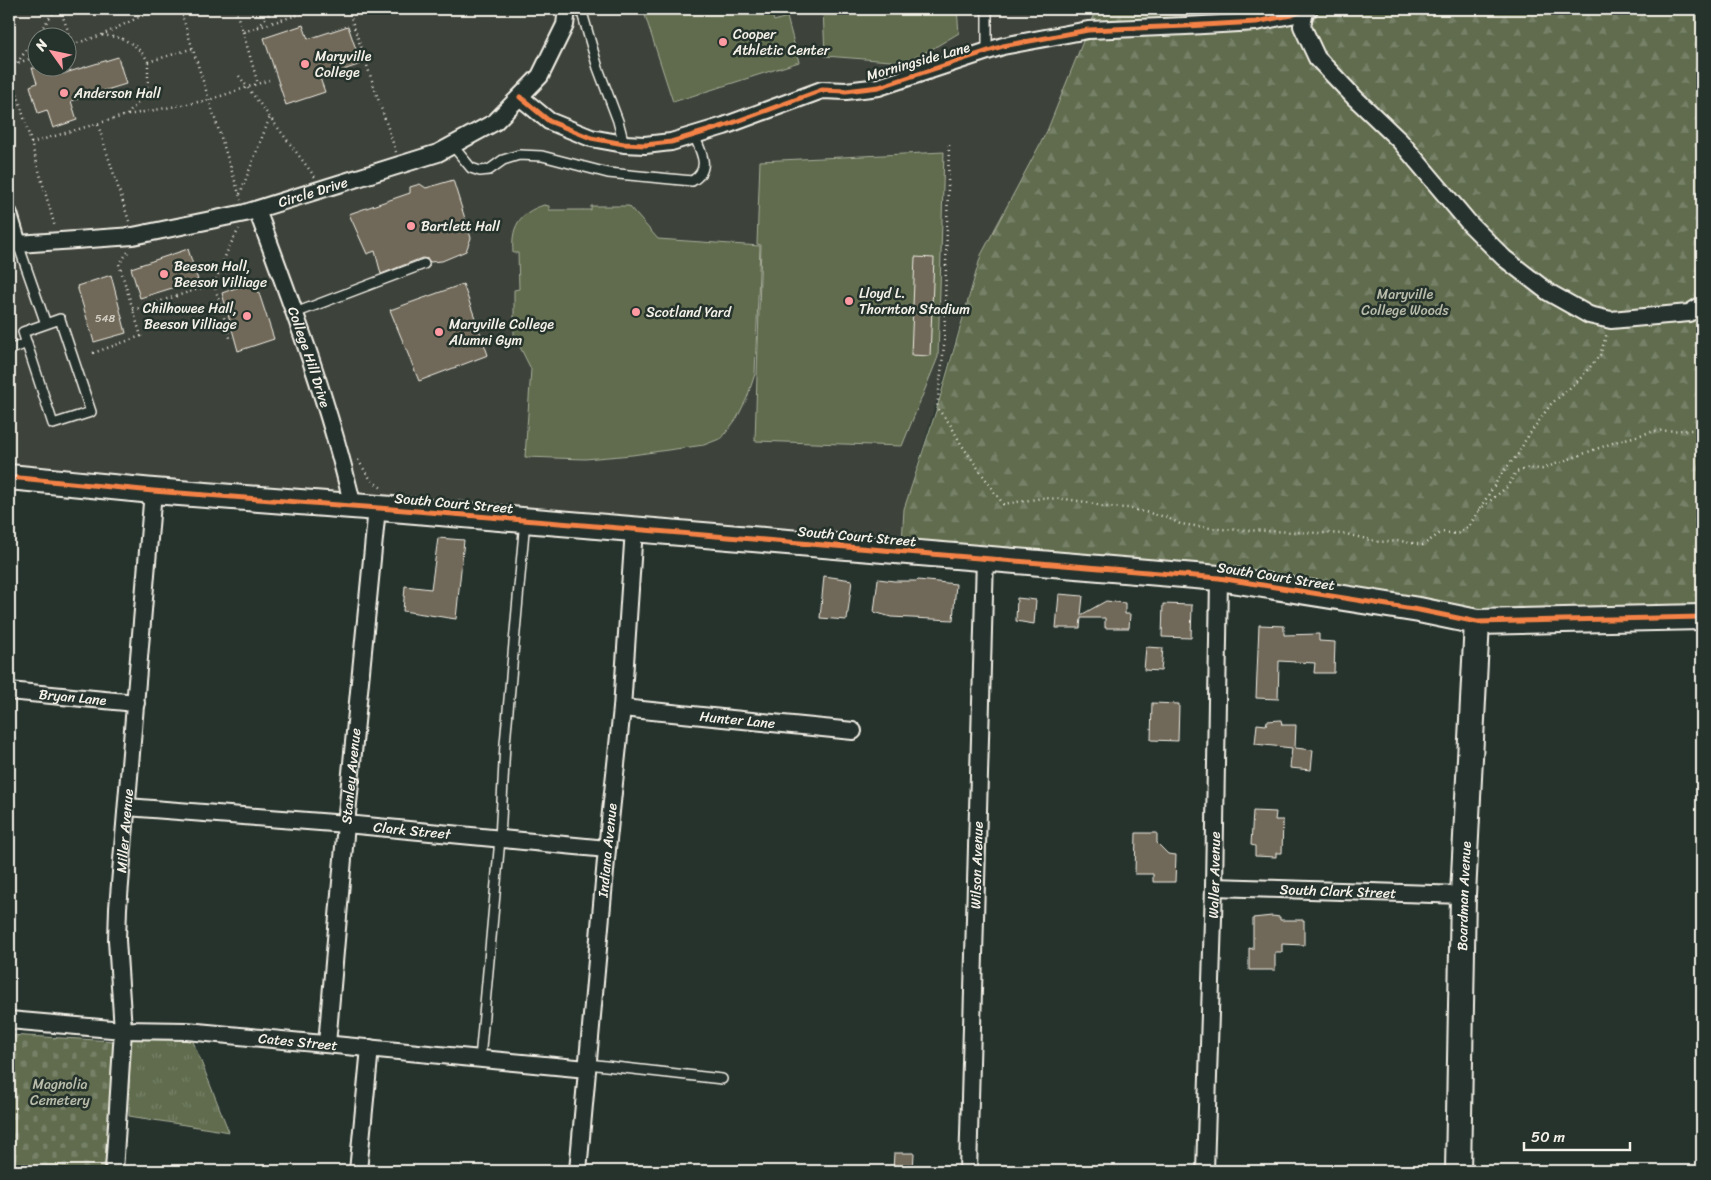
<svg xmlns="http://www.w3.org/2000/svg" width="1711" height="1180" font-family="Sriracha,sans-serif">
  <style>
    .built { fill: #3c433a; fill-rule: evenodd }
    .grass { fill: #606c4e; stroke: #aaae9b }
    .forest { fill: url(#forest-firs); stroke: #aaae9b }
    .cemetery { fill: url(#cemetery-stones); stroke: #aaae9b }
    .park { fill: url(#park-tufts); stroke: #aaae9b }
    .building { fill: #706858; stroke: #f4f1e8 }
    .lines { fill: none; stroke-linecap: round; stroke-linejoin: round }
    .lane-casing { stroke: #f4f1e8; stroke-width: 12 }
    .street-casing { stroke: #f4f1e8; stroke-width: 20 }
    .secondary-casing { stroke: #f4f1e8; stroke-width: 28 }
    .path { stroke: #f4f1e8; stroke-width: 2.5; stroke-dasharray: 1 4; stroke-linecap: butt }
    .lane { stroke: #26332d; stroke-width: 9 }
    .street { stroke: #26332d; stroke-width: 16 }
    .secondary { stroke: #26332d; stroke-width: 24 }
    .cycleway-casing { stroke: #26332d; stroke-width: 8 }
    .cycleway { stroke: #f48246; stroke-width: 5 }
    .poi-dot { fill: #ff9aa2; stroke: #26332d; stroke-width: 2 }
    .labels { text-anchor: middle; stroke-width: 5; stroke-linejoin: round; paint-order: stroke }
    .number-label { font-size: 11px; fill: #d3cfc4 }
    .poi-label { font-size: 14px; fill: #f4f1e8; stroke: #26332d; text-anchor: start }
    .street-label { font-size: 14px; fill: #f4f1e8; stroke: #26332d }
    .park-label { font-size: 14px; fill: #b9bcaa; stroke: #26332d }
  </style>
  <defs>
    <pattern id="forest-firs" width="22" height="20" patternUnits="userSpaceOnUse" patternTransform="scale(1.25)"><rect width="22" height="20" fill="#606c4e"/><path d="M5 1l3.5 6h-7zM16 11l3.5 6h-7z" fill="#778168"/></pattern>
    <pattern id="cemetery-stones" width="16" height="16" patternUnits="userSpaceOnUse" patternTransform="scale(1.25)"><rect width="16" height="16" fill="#606c4e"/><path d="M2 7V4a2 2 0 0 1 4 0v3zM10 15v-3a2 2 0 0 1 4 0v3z" fill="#778168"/></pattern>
    <pattern id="park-tufts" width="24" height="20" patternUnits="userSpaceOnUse" patternTransform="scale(1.25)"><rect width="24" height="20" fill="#606c4e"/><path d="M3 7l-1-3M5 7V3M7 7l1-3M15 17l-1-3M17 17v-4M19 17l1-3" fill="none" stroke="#778168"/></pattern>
  </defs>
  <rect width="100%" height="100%" fill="#26332d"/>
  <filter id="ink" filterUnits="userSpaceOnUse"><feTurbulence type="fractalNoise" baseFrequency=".02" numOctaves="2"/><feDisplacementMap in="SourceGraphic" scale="10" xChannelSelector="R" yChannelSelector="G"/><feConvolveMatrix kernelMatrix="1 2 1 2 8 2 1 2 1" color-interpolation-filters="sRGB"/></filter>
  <g filter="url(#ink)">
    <!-- built -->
    <path class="built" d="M 9,9 L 1096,9 L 1047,131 L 981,255 L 904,509 L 902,542 L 9,469 ZM 38,38 L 68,38 L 68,68 L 38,68 Z"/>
    <!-- grass -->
    <path class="grass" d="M 643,9 L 770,9 L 774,21 L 787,17 L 799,62 L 673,102 Z
      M 823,9 L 957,9 L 959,33 L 932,49 L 904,62 L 825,56 Z
      M 944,152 L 938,357 L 902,446 L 755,441 L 761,245 L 757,244 L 760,161 Z
      M 544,205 L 549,206 L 549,210 L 591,210 L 591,206 L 629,206 L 658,239 L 760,246 L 755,374 L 747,398 L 737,418 L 722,438 L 704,445 L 632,455 L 585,459 L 525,457 L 531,369 L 514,335 L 514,290 L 519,289 L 518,253 L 513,253 C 511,228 518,213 544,205 Z"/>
    <!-- forest -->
    <path class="forest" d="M 1096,9 L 1702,9 L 1702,607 L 1533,613 L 1452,606 L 902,542 L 904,509 L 937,408 L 981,255 L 1047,131 Z"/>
    <!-- cemetery -->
    <path class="cemetery" d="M 9,1035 L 114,1041 L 107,1171 L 9,1171 Z"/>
    <!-- park -->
    <path class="park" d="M 129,1035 L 192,1039 L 229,1132 L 129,1116 Z"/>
    <!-- building -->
    <path class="building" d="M 303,25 L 308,39 L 348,26 L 361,64 L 320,78 L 325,92 L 286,105 L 264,38 Z
      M 118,57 L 126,84 L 71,101 L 77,120 L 53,128 L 47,110 L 38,113 L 30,86 L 37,83 L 32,68 L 60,68 L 62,74 Z
      M 453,180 L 471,238 L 466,251 L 442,261 L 430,262 L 428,259 L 422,258 L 381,274 L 375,251 L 367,254 L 349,214 L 410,193 L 410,187 L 420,184 L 426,188 Z
      M 188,249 L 198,280 L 140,298 L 131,268 Z
      M 915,257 L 934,258 L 930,356 L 911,355 Z
      M 111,275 L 126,333 L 94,342 L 77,286 Z
      M 255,281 L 274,339 L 238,351 L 222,293 Z
      M 463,284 L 488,355 L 419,381 L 390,310 Z
      M 438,538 L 464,540 L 456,619 L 403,611 L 405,586 L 431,589 Z
      M 824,576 L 852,580 L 847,620 L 820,618 Z
      M 878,579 L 894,581 L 917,581 L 918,580 L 956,584 L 953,620 L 891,617 L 874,612 Z
      M 1059,594 L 1083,596 L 1081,615 L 1106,601 L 1125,603 L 1125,614 L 1130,614 L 1129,628 L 1105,628 L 1105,618 L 1081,618 L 1080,628 L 1056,628 Z
      M 1017,598 L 1036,600 L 1034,624 L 1016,621 Z
      M 1163,604 L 1192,605 L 1191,638 L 1162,637 Z
      M 1259,625 L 1284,626 L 1284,635 L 1319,634 L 1319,641 L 1335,642 L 1334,673 L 1314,673 L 1315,663 L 1279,661 L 1278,699 L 1256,698 Z
      M 1146,647 L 1163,648 L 1161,671 L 1144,670 Z
      M 1152,703 L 1179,704 L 1178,741 L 1151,740 Z
      M 1281,720 L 1282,725 L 1296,725 L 1295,748 L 1313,750 L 1311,770 L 1290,768 L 1292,748 L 1255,744 L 1257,724 L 1266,725 L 1267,721 Z
      M 1253,811 L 1276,812 L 1275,820 L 1283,820 L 1282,853 L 1276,853 L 1276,857 L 1255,856 L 1255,846 L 1251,845 Z
      M 1136,833 L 1157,833 L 1157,843 L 1168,854 L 1176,855 L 1175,882 L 1153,882 L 1153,874 L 1135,874 Z
      M 1272,916 L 1280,917 L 1280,920 L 1304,920 L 1304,945 L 1282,944 L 1282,952 L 1275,952 L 1275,970 L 1249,970 L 1249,948 L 1253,949 L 1253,918 Z
      M 894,1153 L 914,1153 L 913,1171 L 893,1171 Z"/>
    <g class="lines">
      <!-- lane casing -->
      <g class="lane-casing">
        <path id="lane" d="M 581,9 L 598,68 L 618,121 L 624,144
          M 987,9 L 987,52
          M 453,146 L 471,168 L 480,171 L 489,170 L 503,160 L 519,155 L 542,156 L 608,173 L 692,181 C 712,169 701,152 694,135
          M 18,244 L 46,324
          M 295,313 L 424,264
          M 60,319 L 91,412 L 53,424 L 23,332 Z
          M 9,350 L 27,343
          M 480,1059 L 500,839 L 505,744 L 525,520
          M 588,1064 L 722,1079"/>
      </g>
      <!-- street casing -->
      <g class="street-casing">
        <g id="street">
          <path d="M 1305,11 L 1302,26 L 1317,58 L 1355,98 L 1400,141 L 1469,223 L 1504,258 L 1548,292 L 1589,315 L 1611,320 L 1689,313 L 1702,305"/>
          <path d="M 520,97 L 549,121 L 591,138 L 624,144 L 645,145 L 671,142 L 724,126 L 822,90 L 846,91 L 879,87 L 1003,46 L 1088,30 L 1186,26 L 1256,22 L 1291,15 L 1309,9"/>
          <path id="s1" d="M 257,210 C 293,307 330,406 353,507"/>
          <path id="s2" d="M 9,214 L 18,244 L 133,236 L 245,213 L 438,153 L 495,122 L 540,76 L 565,25 L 567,9"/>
          <path id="s3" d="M 9,691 L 136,703"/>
          <path id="s4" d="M 622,708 L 853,731"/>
          <path id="s5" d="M 127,807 L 346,824 L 607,849"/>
          <path id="s6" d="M 1214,887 L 1463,895"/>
          <path id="s7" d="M 9,1020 L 123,1030 L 187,1031 L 587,1069"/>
          <path id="s8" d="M 327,1044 L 346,824 L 377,508"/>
          <path id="s9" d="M 114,1171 L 123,1030 L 117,940 L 118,908 L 153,491"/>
          <path d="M 358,1171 L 370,1048"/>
          <path id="s10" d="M 578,1171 L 607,849 L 622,708 L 634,529"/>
          <path id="s11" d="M 968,1171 L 985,558"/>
          <path id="s12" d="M 1205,1171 L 1214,887 L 1219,578"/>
        </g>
      </g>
      <!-- secondary casing -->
      <g class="secondary-casing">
        <g id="secondary">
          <path d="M 9,477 L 153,491 L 392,509 L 1219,578 L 1419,610 L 1477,622 L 1702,617"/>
          <path id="s13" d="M 1458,1171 L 1463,895 L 1477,622"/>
        </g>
      </g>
      <!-- path -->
      <path class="path" d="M 60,9 L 73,44
        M 180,9 L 241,200
        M 235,9 L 243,32 L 316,9
        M 348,9 L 396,152
        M 182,16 L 193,13 L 192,9
        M 258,26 L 274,9
        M 243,32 L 258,84
        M 68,46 L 102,35 L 156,9
        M 148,62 L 194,48
        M 17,63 L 56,9
        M 9,65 L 55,227
        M 9,66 L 38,56
        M 239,76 L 315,177
        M 128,115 L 209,100 L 269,80
        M 98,125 L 129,221
        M 31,143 L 127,115 L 144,96 L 148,83 L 148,62 L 145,56 L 134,45 L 121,38 L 102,35
        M 949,145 L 944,346 L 937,408 L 950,424 L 961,444 L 1003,504 L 1043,498 L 1065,499 L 1086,502 L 1105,507 L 1128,508 L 1166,517 L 1180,524 L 1218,529 L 1346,534 L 1379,542 L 1401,541 L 1423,545 L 1442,532 L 1457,534 L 1469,526 L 1502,473 L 1519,453 L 1526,439 L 1551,404 L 1580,379 L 1600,355 L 1607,333
        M 240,194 L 270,117
        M 214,284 L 229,247 L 239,229
        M 133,310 L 214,284 L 231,341
        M 93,353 L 141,336 L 119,264 L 128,252
        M 358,460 L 371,480 L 383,489
        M 1479,510 L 1507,487 L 1516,472 L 1529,468 L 1542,469 L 1618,441 L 1655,431 L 1692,430 L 1702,426"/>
      <!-- lane -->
      <use href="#lane" class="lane"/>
      <!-- street -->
      <use href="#street" class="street"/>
      <!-- secondary -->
      <use href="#secondary" class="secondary"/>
      <!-- cycleway casing -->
      <g class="cycleway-casing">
        <path id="cycleway" d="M 520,97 L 549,121 L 591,138 L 624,144 L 645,145 L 671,142 L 724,126 L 822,90 L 846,91 L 879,87 L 1003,46 L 1088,30 L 1186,26 L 1256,22 L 1291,15 L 1309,9
          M 9,477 L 153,491 L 392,509 L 1219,578 L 1419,610 L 1477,622 L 1702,617"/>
      </g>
      <!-- cycleway -->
      <use href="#cycleway" class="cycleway"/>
    </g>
  </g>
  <!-- markers -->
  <g class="poi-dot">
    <circle cx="723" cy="42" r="5"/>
    <circle cx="305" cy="64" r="5"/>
    <circle cx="64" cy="93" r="5"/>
    <circle cx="411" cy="226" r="5"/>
    <circle cx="164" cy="274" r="5"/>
    <circle cx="849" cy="301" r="5"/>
    <circle cx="636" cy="312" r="5"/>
    <circle cx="247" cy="316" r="5"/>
    <circle cx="439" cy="332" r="5"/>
  </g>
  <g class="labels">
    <!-- number labels -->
    <g class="number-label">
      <text x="105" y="322">548</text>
    </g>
    <!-- poi labels -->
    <g class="poi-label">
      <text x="733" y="39">Cooper<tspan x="733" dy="16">Athletic Center</tspan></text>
      <text x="315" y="61">Maryville<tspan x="315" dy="16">College</tspan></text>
      <text x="74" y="98">Anderson Hall</text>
      <text x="421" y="231">Bartlett Hall</text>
      <text x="174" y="271">Beeson Hall,<tspan x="174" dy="16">Beeson Villiage</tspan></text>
      <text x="859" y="298">Lloyd L.<tspan x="859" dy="16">Thornton Stadium</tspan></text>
      <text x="237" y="313" text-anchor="end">Chilhowee Hall,<tspan x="237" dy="16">Beeson Villiage</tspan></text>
      <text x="646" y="317">Scotland Yard</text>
      <text x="449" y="329">Maryville College<tspan x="449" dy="16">Alumni Gym</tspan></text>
    </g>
    <!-- street labels -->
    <g class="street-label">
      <text transform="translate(918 61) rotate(-16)" y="5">Morningside Lane</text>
      <text dy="5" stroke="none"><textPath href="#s2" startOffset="332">Circle Drive</textPath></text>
      <text dy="5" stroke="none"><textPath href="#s1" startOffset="156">College Hill Drive</textPath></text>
      <text transform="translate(454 503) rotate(5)" y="5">South Court Street</text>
      <text transform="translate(857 536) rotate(5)" y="5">South Court Street</text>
      <text transform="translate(1276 576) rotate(9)" y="5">South Court Street</text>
      <text dy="5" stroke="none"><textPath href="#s3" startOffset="64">Bryan Lane</textPath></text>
      <text dy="5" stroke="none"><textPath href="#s4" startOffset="116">Hunter Lane</textPath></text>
      <text dy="5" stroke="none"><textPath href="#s8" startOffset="269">Stanley Avenue</textPath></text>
      <text dy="5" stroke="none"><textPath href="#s5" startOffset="286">Clark Street</textPath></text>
      <text dy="5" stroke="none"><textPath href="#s9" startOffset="341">Miller Avenue</textPath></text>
      <text dy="5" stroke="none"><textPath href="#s10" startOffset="322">Indiana Avenue</textPath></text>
      <text dy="5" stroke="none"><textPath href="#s11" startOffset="306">Wilson Avenue</textPath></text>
      <text dy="5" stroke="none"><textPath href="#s12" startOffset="296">Waller Avenue</textPath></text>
      <text dy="5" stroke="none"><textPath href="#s6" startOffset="124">South Clark Street</textPath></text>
      <text dy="5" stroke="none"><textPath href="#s13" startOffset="275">Boardman Avenue</textPath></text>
      <text dy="5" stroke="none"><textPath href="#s7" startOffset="290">Cates Street</textPath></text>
    </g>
    <!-- park labels -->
    <g class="park-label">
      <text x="1405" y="299">Maryville<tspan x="1405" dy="16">College Woods</tspan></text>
      <text x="60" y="1089">Magnolia<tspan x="60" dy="16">Cemetery</tspan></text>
    </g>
  </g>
  <!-- margin -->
  <rect width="1711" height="1180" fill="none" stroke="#26332d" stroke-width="30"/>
  <rect x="15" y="15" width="1681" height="1150" fill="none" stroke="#f4f1e8" stroke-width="2" filter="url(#ink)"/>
  <!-- north arrow -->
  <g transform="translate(52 52) rotate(303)"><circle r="24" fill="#26332d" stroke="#787f78"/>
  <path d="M0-4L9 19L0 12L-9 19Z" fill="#ff9aa2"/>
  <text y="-8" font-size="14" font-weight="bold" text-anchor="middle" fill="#f4f1e8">N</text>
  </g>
  <!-- scale -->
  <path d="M1524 1142v8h106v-8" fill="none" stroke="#f4f1e8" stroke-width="2.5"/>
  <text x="1531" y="1142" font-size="15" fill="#f4f1e8" stroke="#26332d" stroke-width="4" paint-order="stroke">50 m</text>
</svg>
